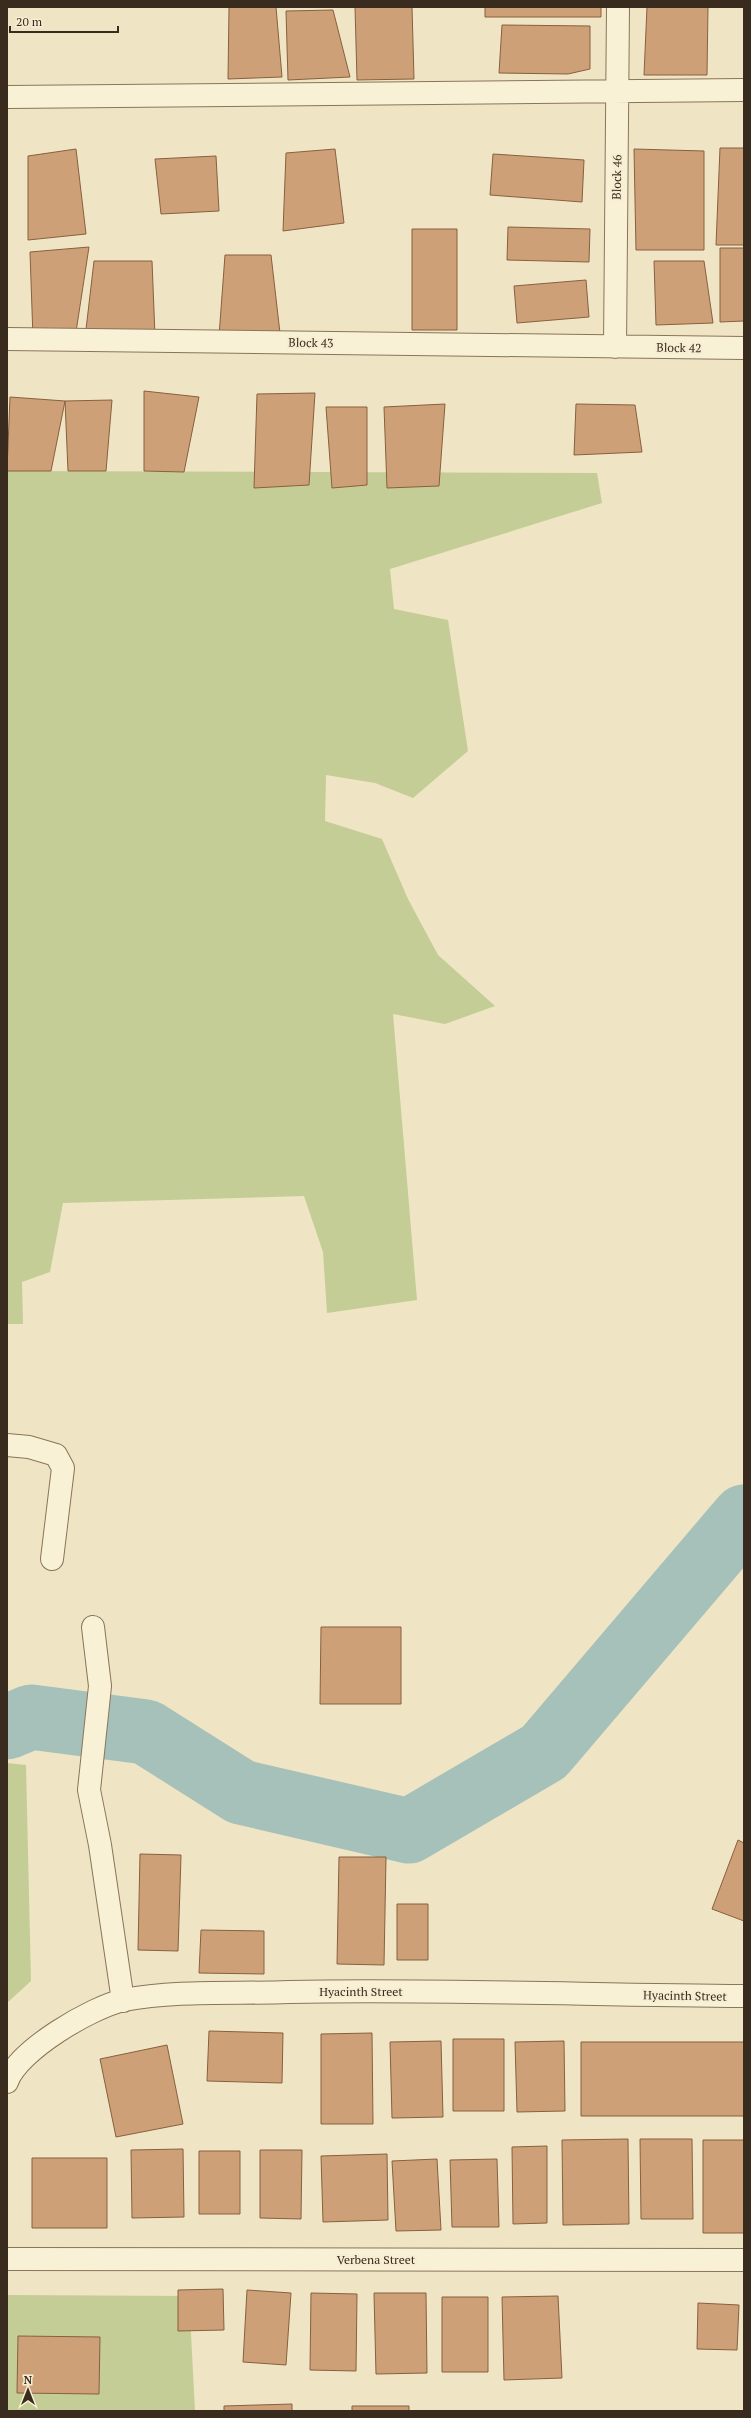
<svg xmlns="http://www.w3.org/2000/svg" width="751" height="2418" font-family="'PT Serif',serif">
  <style>
    .green { fill: #c4cd96 }
    .lines { fill: none; stroke-linecap: round; stroke-linejoin: round }
    .river { stroke: #a5c1ba; stroke-width: 65 }
    .building { fill: #cda078; stroke: #88603f }
    .minor-casing { stroke: #897559; stroke-width: 24 }
    .minor { stroke: #f9f1d6; stroke-width: 22 }
    .labels { text-anchor: middle; stroke-width: 4; stroke-linejoin: round; paint-order: stroke }
    .street-label { font-size: 12px; fill: #392c1e; stroke: #f6edd2 }
  </style>
  <rect width="100%" height="100%" fill="#efe4c3"/>
  <!-- green -->
  <path class="green" d="M 7,471 L 597,473 L 602,503 L 390,569 L 394,609 L 448,620 L 468,751 L 413,798 L 375,783 L 326,775 L 325,821 L 382,839 L 408,899 L 438,955 L 495,1006 L 445,1024 L 393,1014 L 417,1300 L 327,1313 L 323,1252 L 304,1196 L 63,1203 L 50,1272 L 22,1282 L 23,1324 L 7,1324 Z
    M 7,1763 L 26,1765 L 31,1981 L 7,2003 Z
    M 7,2295 L 189,2296 L 195,2411 L 7,2411 Z"/>
  <g class="lines">
    <!-- river -->
    <path class="river" d="M 7,1727 L 31,1717 L 146,1732 L 241,1792 L 409,1831 L 544,1752 L 744,1517"/>
  </g>
  <!-- building -->
  <path class="building" d="M 229,7 L 276,7 L 282,77 L 228,79 Z
    M 355,7 L 412,7 L 414,79 L 357,80 Z
    M 485,7 L 601,7 L 601,17 L 485,17 Z
    M 647,7 L 708,7 L 707,75 L 644,75 Z
    M 333,10 L 350,77 L 288,80 L 286,11 Z
    M 502,25 L 590,26 L 590,69 L 568,74 L 499,73 Z
    M 720,148 L 744,148 L 744,245 L 716,245 Z
    M 76,149 L 86,234 L 28,240 L 28,156 Z
    M 335,149 L 344,223 L 283,231 L 286,153 Z
    M 634,149 L 704,151 L 704,250 L 636,250 Z
    M 493,154 L 584,160 L 582,202 L 490,195 Z
    M 216,156 L 219,211 L 161,214 L 155,159 Z
    M 508,227 L 590,229 L 589,262 L 507,260 Z
    M 412,229 L 457,229 L 457,330 L 412,330 Z
    M 89,247 L 76,332 L 33,338 L 30,252 Z
    M 720,248 L 744,248 L 744,321 L 720,322 Z
    M 225,255 L 271,255 L 280,333 L 219,336 Z
    M 94,261 L 152,261 L 155,336 L 85,338 Z
    M 654,261 L 704,261 L 713,323 L 656,325 Z
    M 586,280 L 589,317 L 517,323 L 514,286 Z
    M 144,391 L 199,397 L 184,472 L 144,471 Z
    M 315,393 L 309,485 L 254,488 L 257,394 Z
    M 10,397 L 65,401 L 51,471 L 7,471 Z
    M 112,400 L 106,471 L 68,471 L 65,401 Z
    M 445,404 L 439,486 L 387,488 L 384,407 Z
    M 576,404 L 635,405 L 642,452 L 574,455 Z
    M 326,407 L 367,407 L 367,485 L 332,488 Z
    M 321,1627 L 401,1627 L 401,1704 L 320,1704 Z
    M 738,1840 L 744,1843 L 744,1921 L 712,1909 Z
    M 140,1854 L 181,1855 L 178,1951 L 138,1950 Z
    M 339,1857 L 386,1857 L 384,1965 L 337,1964 Z
    M 397,1904 L 428,1904 L 428,1960 L 397,1960 Z
    M 201,1930 L 264,1931 L 264,1974 L 199,1973 Z
    M 209,2031 L 283,2033 L 282,2083 L 207,2081 Z
    M 372,2033 L 373,2124 L 321,2124 L 321,2034 Z
    M 453,2039 L 504,2039 L 504,2111 L 453,2111 Z
    M 441,2041 L 443,2117 L 392,2118 L 390,2042 Z
    M 564,2041 L 565,2111 L 517,2112 L 515,2042 Z
    M 581,2042 L 744,2042 L 744,2116 L 581,2116 Z
    M 167,2045 L 183,2124 L 116,2137 L 100,2059 Z
    M 628,2139 L 629,2224 L 563,2225 L 562,2140 Z
    M 640,2139 L 692,2139 L 693,2219 L 641,2219 Z
    M 703,2140 L 744,2140 L 744,2233 L 703,2233 Z
    M 547,2146 L 547,2223 L 513,2224 L 512,2147 Z
    M 183,2149 L 184,2217 L 132,2218 L 131,2150 Z
    M 260,2150 L 302,2150 L 301,2219 L 260,2218 Z
    M 199,2151 L 240,2151 L 240,2214 L 199,2214 Z
    M 387,2154 L 388,2220 L 323,2222 L 321,2156 Z
    M 32,2158 L 107,2158 L 107,2228 L 32,2228 Z
    M 437,2159 L 441,2230 L 396,2231 L 392,2161 Z
    M 497,2159 L 499,2227 L 452,2227 L 450,2160 Z
    M 223,2289 L 224,2330 L 178,2331 L 178,2290 Z
    M 247,2290 L 291,2293 L 286,2365 L 243,2362 Z
    M 311,2293 L 357,2294 L 356,2371 L 310,2370 Z
    M 374,2293 L 426,2293 L 427,2373 L 376,2374 Z
    M 558,2296 L 562,2378 L 504,2380 L 502,2297 Z
    M 442,2297 L 488,2297 L 488,2372 L 442,2372 Z
    M 698,2303 L 739,2305 L 737,2350 L 697,2349 Z
    M 18,2336 L 100,2337 L 99,2394 L 17,2393 Z
    M 292,2404 L 292,2411 L 224,2411 L 224,2406 Z
    M 352,2406 L 409,2406 L 409,2411 L 352,2411 Z"/>
  <g class="lines">
    <!-- minor casing -->
    <g class="minor-casing">
      <path id="minor" d="M 7,97 L 744,90
        M 7,339 L 744,348
        M 615,347 L 618,7
        M 7,1445 L 29,1447 L 56,1455 L 63,1468 L 52,1559
        M 93,1627 L 100,1686 L 89,1790 L 100,1845 L 123,2001
        M 7,2082 C 18,2050 92,2007 124,2000 C 176,1990 236,1994 289,1992 C 441,1989 593,1995 744,1996
        M 7,2259 L 744,2260"/>
    </g>
    <!-- minor -->
    <use href="#minor" class="minor"/>
  </g>
  <g class="labels">
    <!-- street labels -->
    <g class="street-label">
      <text transform="translate(617 177) rotate(-89)" y="4">Block 46</text>
      <text transform="translate(311 343) rotate(1)" y="4">Block 43</text>
      <text transform="translate(679 348) rotate(1)" y="4">Block 42</text>
      <text x="361" y="1996">Hyacinth Street</text>
      <text transform="translate(685 1996) rotate(1)" y="4">Hyacinth Street</text>
      <text x="376" y="2264">Verbena Street</text>
    </g>
  </g>
  <!-- border -->
  <rect width="751" height="2418" fill="none" stroke="#392c1e" stroke-width="16"/>
  <!-- north arrow -->
  <g transform="translate(28 2390)" stroke="#f6edd2" stroke-width="3" paint-order="stroke">
  <path d="M0-3L7 15L0 10L-7 15Z" fill="#392c1e"/>
  <text y="-6" font-size="11" font-weight="bold" text-anchor="middle" fill="#392c1e">N</text>
  </g>
  <!-- scale -->
  <path d="M10 26v6h108v-6" fill="none" stroke="#392c1e" stroke-width="2"/>
  <text x="16" y="26" font-size="12" fill="#392c1e" stroke="#f6edd2" stroke-width="3" paint-order="stroke">20 m</text>
</svg>
